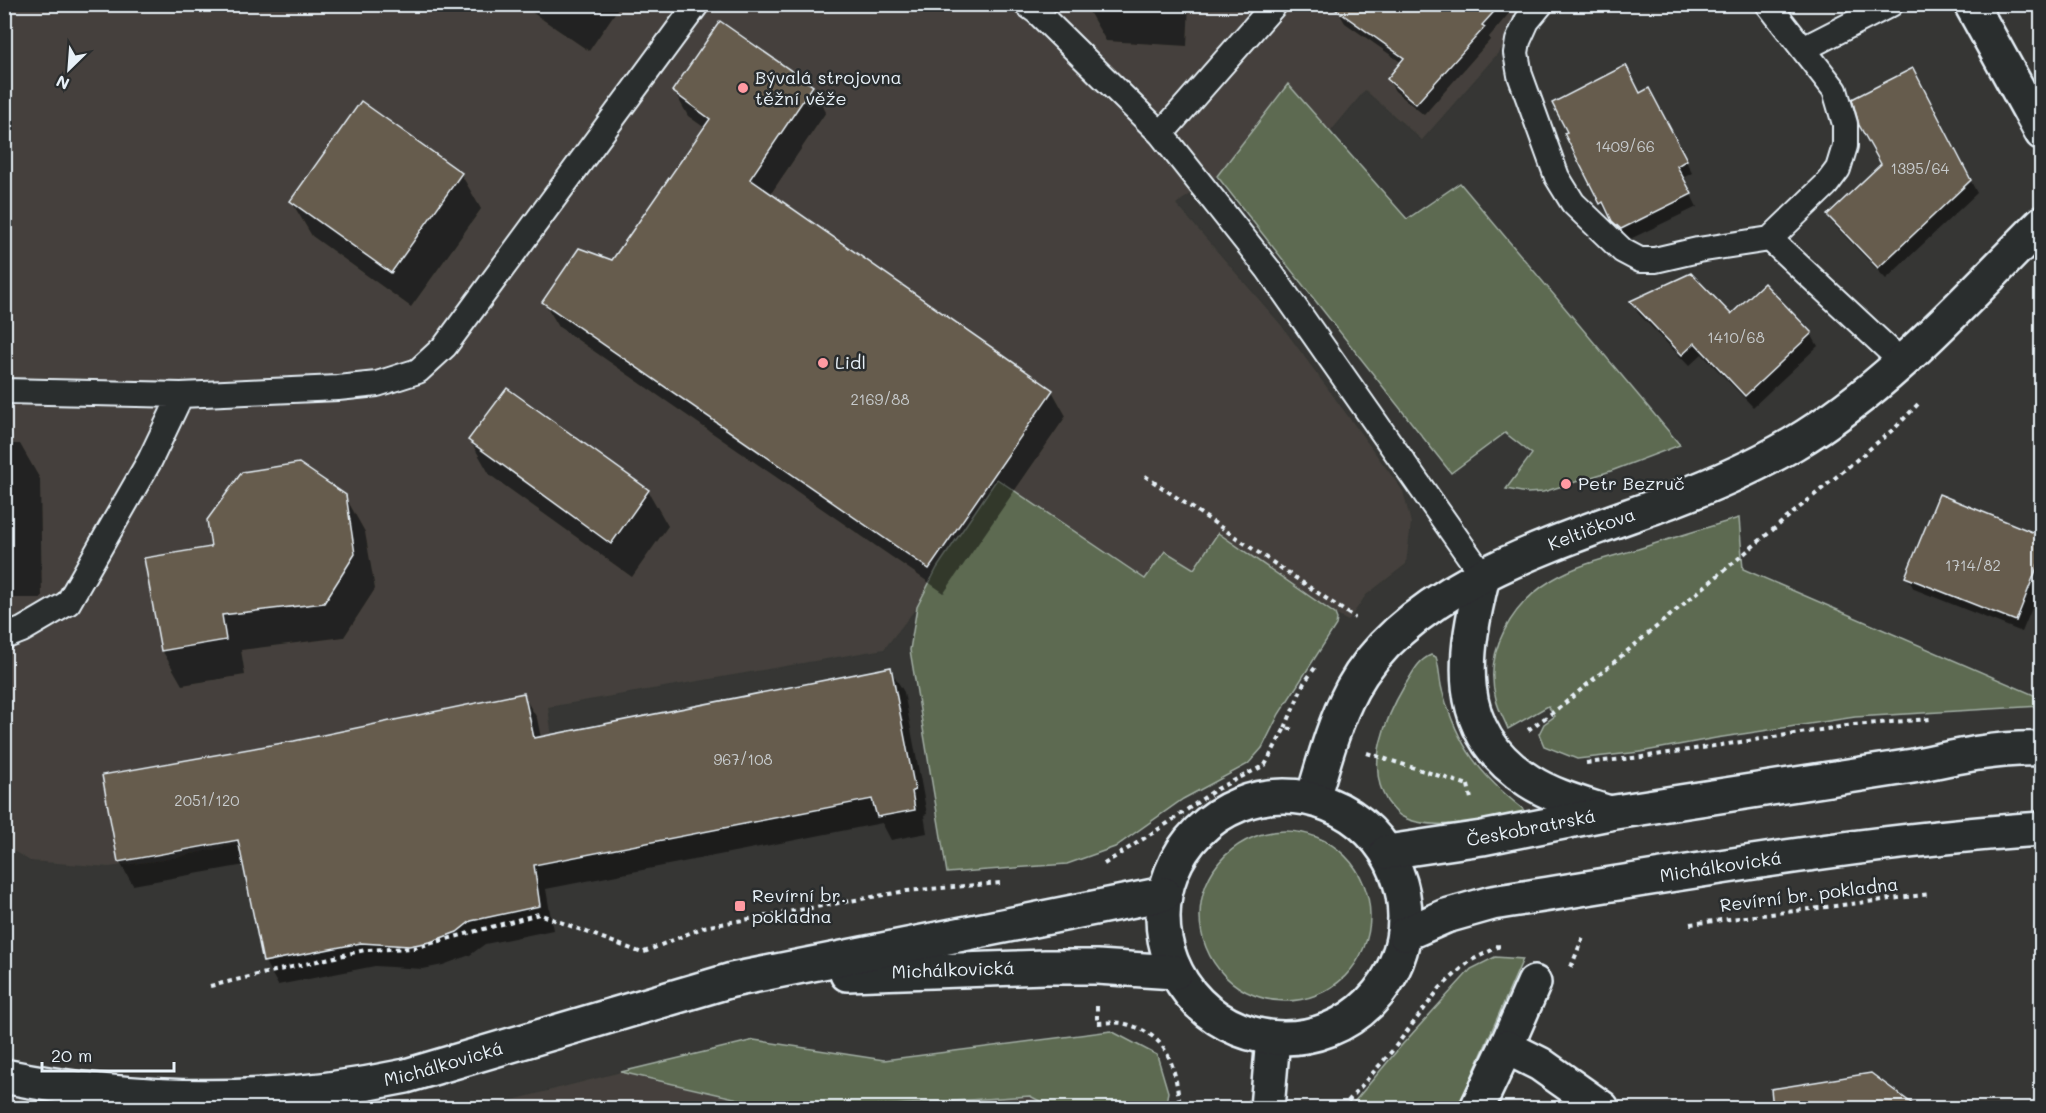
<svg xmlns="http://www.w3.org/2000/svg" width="2046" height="1113" font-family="Mali,sans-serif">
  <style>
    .built { fill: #44413c }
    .green { fill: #5d6a51; stroke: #a2aea4; stroke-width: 1.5 }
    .shadow { fill: #0007 }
    .building { fill: #665c4e; stroke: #e8f1f8; stroke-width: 1.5 }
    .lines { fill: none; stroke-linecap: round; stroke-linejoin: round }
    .service-casing { stroke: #e8f1f8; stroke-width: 28 }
    .minor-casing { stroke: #e8f1f8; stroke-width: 38 }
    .tertiary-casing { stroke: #e8f1f8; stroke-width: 38 }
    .path { stroke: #e8f1f8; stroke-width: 4; stroke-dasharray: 4.5 4.5; stroke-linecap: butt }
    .service { stroke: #2a2d2e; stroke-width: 24 }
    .minor { stroke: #2a2d2e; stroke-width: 33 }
    .tertiary { stroke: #2a2d2e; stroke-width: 33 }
    .poi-dot { fill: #ff9aa2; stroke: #2a2d2e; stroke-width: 2 }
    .labels { text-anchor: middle; stroke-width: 5; stroke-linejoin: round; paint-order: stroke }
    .number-label { font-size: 15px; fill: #c8ccce }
    .poi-label { font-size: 18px; fill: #e8f1f8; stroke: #2a2d2e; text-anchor: start }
    .street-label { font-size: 18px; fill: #e8f1f8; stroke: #2a2d2e }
  </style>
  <rect width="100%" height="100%" fill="#363634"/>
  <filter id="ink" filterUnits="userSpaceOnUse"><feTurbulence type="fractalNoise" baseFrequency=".0167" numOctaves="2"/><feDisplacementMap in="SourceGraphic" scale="12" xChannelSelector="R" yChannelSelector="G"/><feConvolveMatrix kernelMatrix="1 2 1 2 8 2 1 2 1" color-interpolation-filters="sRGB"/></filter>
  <g filter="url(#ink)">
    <!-- built -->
    <path class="built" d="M 4,5 L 1540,5 L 1422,140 L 1365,90 L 1330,132 L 1288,84 L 1217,176 L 1176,204 L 1281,325 L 1403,491 L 1411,523 L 1406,564 L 1366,595 L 1348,621 L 1335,614 L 1193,569 L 1146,579 L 997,479 L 937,568 L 917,607 L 884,649 L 548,707 L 557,777 L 164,860 L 109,867 L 30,861 L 5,846 Z
      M 621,1072 L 738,1100 L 778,1108 L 482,1108 Z
      M 1030,1096 L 1053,1108 L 849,1108 Z"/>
    <!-- green -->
    <path class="green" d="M 1288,84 L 1407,219 L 1460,183 L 1680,445 L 1611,471 L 1543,492 L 1527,493 L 1506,489 L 1532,454 L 1505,433 L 1451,473 L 1217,176 Z
      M 997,479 L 1145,579 L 1165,551 L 1194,569 L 1218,533 L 1335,614 L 1337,619 L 1336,625 L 1279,714 L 1262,748 L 1248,764 L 1183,799 L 1115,847 L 1067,864 L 947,873 L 910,650 L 917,607 L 937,568 Z
      M 1739,518 L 1743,569 L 2041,698 L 2041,706 L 1855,717 L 1716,738 L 1640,752 L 1577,759 L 1544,746 L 1539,734 L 1544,724 L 1555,716 L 1548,706 L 1508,729 C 1504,719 1498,709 1496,699 C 1483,652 1512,604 1552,580 C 1578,564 1610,557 1638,549 C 1672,538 1705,528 1739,518 Z
      M 1431,655 L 1436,657 C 1440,669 1439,682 1443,693 C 1458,746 1480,775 1523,809 L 1524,813 L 1520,817 C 1490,820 1430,832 1403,817 C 1396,814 1391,806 1387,801 C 1365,766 1386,717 1405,685 C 1413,673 1417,661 1431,655 Z
      M1200 916a85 85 0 1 1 170 0a85 85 0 1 1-170 0Z
      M 1495,957 L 1523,959 L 1458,1108 L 1349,1108 L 1401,1046 L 1471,969 Z
      M 1111,1031 L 1157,1055 L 1168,1092 L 1165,1108 L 1053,1108 L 1030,1096 L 849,1108 L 778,1108 L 621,1072 L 754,1040 L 884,1060 Z"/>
    <!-- shadow -->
    <path class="shadow" d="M 520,4 L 621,4 L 589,51 Z
      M 1088,4 L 1189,4 L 1187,46 L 1106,41 L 1088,10 Z
      M 1343,4 L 1517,4 L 1489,37 L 1490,40 L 1424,115 L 1395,91 L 1388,79 L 1402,63 L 1345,23 L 1338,11 Z
      M 1919,82 L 1977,193 L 1886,279 L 1836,227 L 1829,216 L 1883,164 Z
      M 812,87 L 826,112 L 770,195 L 1052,391 L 1066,416 L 944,593 L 559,327 L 544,302 L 613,262 L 705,128 L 688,116 L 674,91 Z
      M 1640,94 L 1656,102 L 1692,173 L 1683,178 L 1697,207 L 1628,240 L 1621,233 L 1610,213 L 1608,215 L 1601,203 Z
      M 361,103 L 461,174 L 481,209 L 411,307 L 312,236 L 291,201 Z
      M 1764,285 L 1811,334 L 1818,346 L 1753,407 L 1702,354 L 1689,366 L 1639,314 L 1632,302 L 1731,316 Z
      M 470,440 L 648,491 L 668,526 L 632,577 L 490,475 Z
      M 4,444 L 20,444 L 40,479 L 42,598 L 4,598 Z
      M 345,496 L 365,532 L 375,589 L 344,637 L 241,650 L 245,675 L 182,685 L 162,650 L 213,548 Z
      M 2042,537 L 2042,584 L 2022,632 L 1914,589 L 1907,577 Z
      M 890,669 L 904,692 L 927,814 L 924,815 L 927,833 L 891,840 L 882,823 L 546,889 L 553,930 L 485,944 L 470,955 L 443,965 L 423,969 L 375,966 L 278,985 L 265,962 L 245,865 L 133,885 L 119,861 L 294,743 L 523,695 L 537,718 L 541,738 Z
      M 2042,991 L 2042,1021 L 2032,1005 Z
      M 1901,1097 L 1907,1108 L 1815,1108 L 1815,1107 Z"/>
    <!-- building -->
    <path class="building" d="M 1328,4 L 1501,4 L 1482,25 L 1485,27 L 1416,104 L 1387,79 L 1404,58 Z
      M 720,21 L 813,86 L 750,179 L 1053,390 L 929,569 L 542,302 L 579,248 L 612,260 L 710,119 L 672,91 Z
      M 1626,65 L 1640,93 L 1649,88 L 1687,160 L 1677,166 L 1692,194 L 1621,229 L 1612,221 L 1603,202 L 1600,204 L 1564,133 L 1567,132 L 1552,103 Z
      M 1913,68 L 1971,180 L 1878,268 L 1827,215 L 1881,164 L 1859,125 L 1852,99 Z
      M 361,101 L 462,173 L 391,273 L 290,201 Z
      M 1691,273 L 1731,314 L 1764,283 L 1812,333 L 1745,396 L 1695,343 L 1682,355 L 1630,301 Z
      M 507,388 L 649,490 L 611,544 L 468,440 Z
      M 299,463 L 346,495 L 355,554 L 324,603 L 222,615 L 226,640 L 161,651 L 144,558 L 211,547 L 207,520 L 242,472 Z
      M 1939,494 L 2042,536 L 2042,555 L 2016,621 L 1905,577 Z
      M 891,667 L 915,790 L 912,791 L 915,810 L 877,817 L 872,799 L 534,865 L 540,906 L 471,921 L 457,932 L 430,942 L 409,946 L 361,943 L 263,962 L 238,840 L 118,862 L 102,775 L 294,741 L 524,693 L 534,738 Z
      M 1871,1073 L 1918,1108 L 1773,1108 L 1771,1089 Z"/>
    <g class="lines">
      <!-- service casing -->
      <g class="service-casing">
        <path id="service" d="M 1026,4 L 1037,12 L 1161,134 L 1268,269 L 1483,576
          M 1541,4 L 1527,21 L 1518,41 L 1516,53 L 1520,75 L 1557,177 L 1573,203 L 1623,251 L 1640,260 L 1655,260 L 1698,250 L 1770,239 L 1826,185 L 1838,169 L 1845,146 L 1845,124 L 1835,90 L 1768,4
          M 1803,49 L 1891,4
          M 1161,134 L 1275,4
          M 1770,239 L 1902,362
          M 4,391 L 181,395
          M 4,637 L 22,630 L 68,603 L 150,460 L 181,395 L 338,388 L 377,384 L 418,371 L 445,346 L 697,4"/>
      </g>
      <!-- minor casing -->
      <g class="minor-casing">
        <g id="minor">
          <path d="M 1971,4 L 2042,133"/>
          <path d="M 1483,576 C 1464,652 1450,731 1529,781 C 1552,796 1582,804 1609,813"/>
          <path id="s1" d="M 1313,798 C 1324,761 1334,723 1352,689 C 1410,583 1565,540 1670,501 C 1712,485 1754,467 1793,444 C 1889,387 1964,301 2042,223"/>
          <path d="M 1506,1047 L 1534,983"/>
          <path d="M 1267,1108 L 1273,1038"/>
          <path d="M 1477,1108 L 1506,1047 L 1540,1064 L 1602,1108"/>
        </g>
      </g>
      <!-- tertiary casing -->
      <g class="tertiary-casing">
        <g id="tertiary">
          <circle cx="1284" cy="917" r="121"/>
          <path id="s2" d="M 1387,852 L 1482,838 L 1609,813 L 1913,766 C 1955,757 1998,747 2042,749"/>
          <path id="s3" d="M 1405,934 L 1446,916 L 1492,903 C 1674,875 1857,841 2042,829"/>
          <path id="s4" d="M 847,974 L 1045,967 L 1097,967 L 1175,972"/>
          <path id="s5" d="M 4,1076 C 137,1103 274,1104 406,1076 L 732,980 L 1164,894"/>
        </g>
      </g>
      <!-- path -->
      <path class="path" d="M 1145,476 L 1355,618
        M 1285,728 L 1304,683 L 1317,665
        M 1528,730 L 1559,708 L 1896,427 L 1920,402
        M 1367,753 L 1468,785
        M 1586,763 L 1642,757 L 1853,725 L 1930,719
        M 1468,785 L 1471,799
        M 1104,864 L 1168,823 L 1215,790 L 1265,765 L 1285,728 L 1292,729
        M 1690,924 L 1931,894
        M 1571,967 L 1583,937
        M 210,986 L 365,950 L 414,948 L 539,914 L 642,953 L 704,927 L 906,891 L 1001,883
        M 1097,1006 L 1097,1023 C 1106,1023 1117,1021 1126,1024 C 1171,1036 1175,1068 1180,1108
        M 1342,1108 L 1392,1051 L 1440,988 L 1470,961 L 1498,947 L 1498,942"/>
      <!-- service -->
      <use href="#service" class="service"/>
      <!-- minor -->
      <use href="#minor" class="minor"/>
      <!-- tertiary -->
      <use href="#tertiary" class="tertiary"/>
    </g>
  </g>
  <!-- markers -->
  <g class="poi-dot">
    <circle cx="743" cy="88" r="6"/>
    <circle cx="823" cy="363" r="6"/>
    <circle cx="1566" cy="484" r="6"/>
    <rect x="734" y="900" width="12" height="12" rx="3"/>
  </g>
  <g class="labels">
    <!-- number labels -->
    <g class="number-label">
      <text x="1625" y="152">1409/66</text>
      <text x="1920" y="174">1395/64</text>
      <text x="1736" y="343">1410/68</text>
      <text x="880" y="405">2169/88</text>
      <text x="1973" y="571">1714/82</text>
      <text x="743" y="765">967/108</text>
      <text x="207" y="806">2051/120</text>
    </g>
    <!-- poi labels -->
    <g class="poi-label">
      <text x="755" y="84">Bývalá strojovna<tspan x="755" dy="21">těžní věže</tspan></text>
      <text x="835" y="369">Lidl</text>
      <text x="1578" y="490">Petr Bezruč</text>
      <text x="752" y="902">Revírní br.<tspan x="752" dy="21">pokladna</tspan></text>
    </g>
    <!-- street labels -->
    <g class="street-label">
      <text dy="6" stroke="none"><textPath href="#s1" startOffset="410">Keltičkova</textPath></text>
      <text dy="6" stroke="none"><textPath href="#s2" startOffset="146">Českobratrská</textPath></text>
      <text dy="6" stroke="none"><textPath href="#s3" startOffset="324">Michálkovická</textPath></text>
      <text transform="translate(1809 895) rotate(-7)" y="6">Revírní br. pokladna</text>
      <text dy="6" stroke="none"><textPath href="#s4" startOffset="106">Michálkovická</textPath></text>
      <text dy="6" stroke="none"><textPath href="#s5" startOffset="444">Michálkovická</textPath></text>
    </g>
  </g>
  <!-- margin -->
  <rect width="2046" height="1113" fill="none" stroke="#2a2d2e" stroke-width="24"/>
  <rect x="12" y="12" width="2022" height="1089" fill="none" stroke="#e8f1f8" stroke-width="2" filter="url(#ink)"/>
  <!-- north arrow -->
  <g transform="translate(69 69) rotate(205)" stroke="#2a2d2e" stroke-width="4.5" paint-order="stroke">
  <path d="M0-4.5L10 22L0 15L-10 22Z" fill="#e8f1f8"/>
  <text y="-9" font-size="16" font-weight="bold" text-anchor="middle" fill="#e8f1f8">N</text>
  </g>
  <!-- scale -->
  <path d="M42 1062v9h132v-9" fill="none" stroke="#e8f1f8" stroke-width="3"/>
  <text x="51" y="1062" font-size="18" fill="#e8f1f8" stroke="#2a2d2e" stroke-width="4.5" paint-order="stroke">20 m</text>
</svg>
